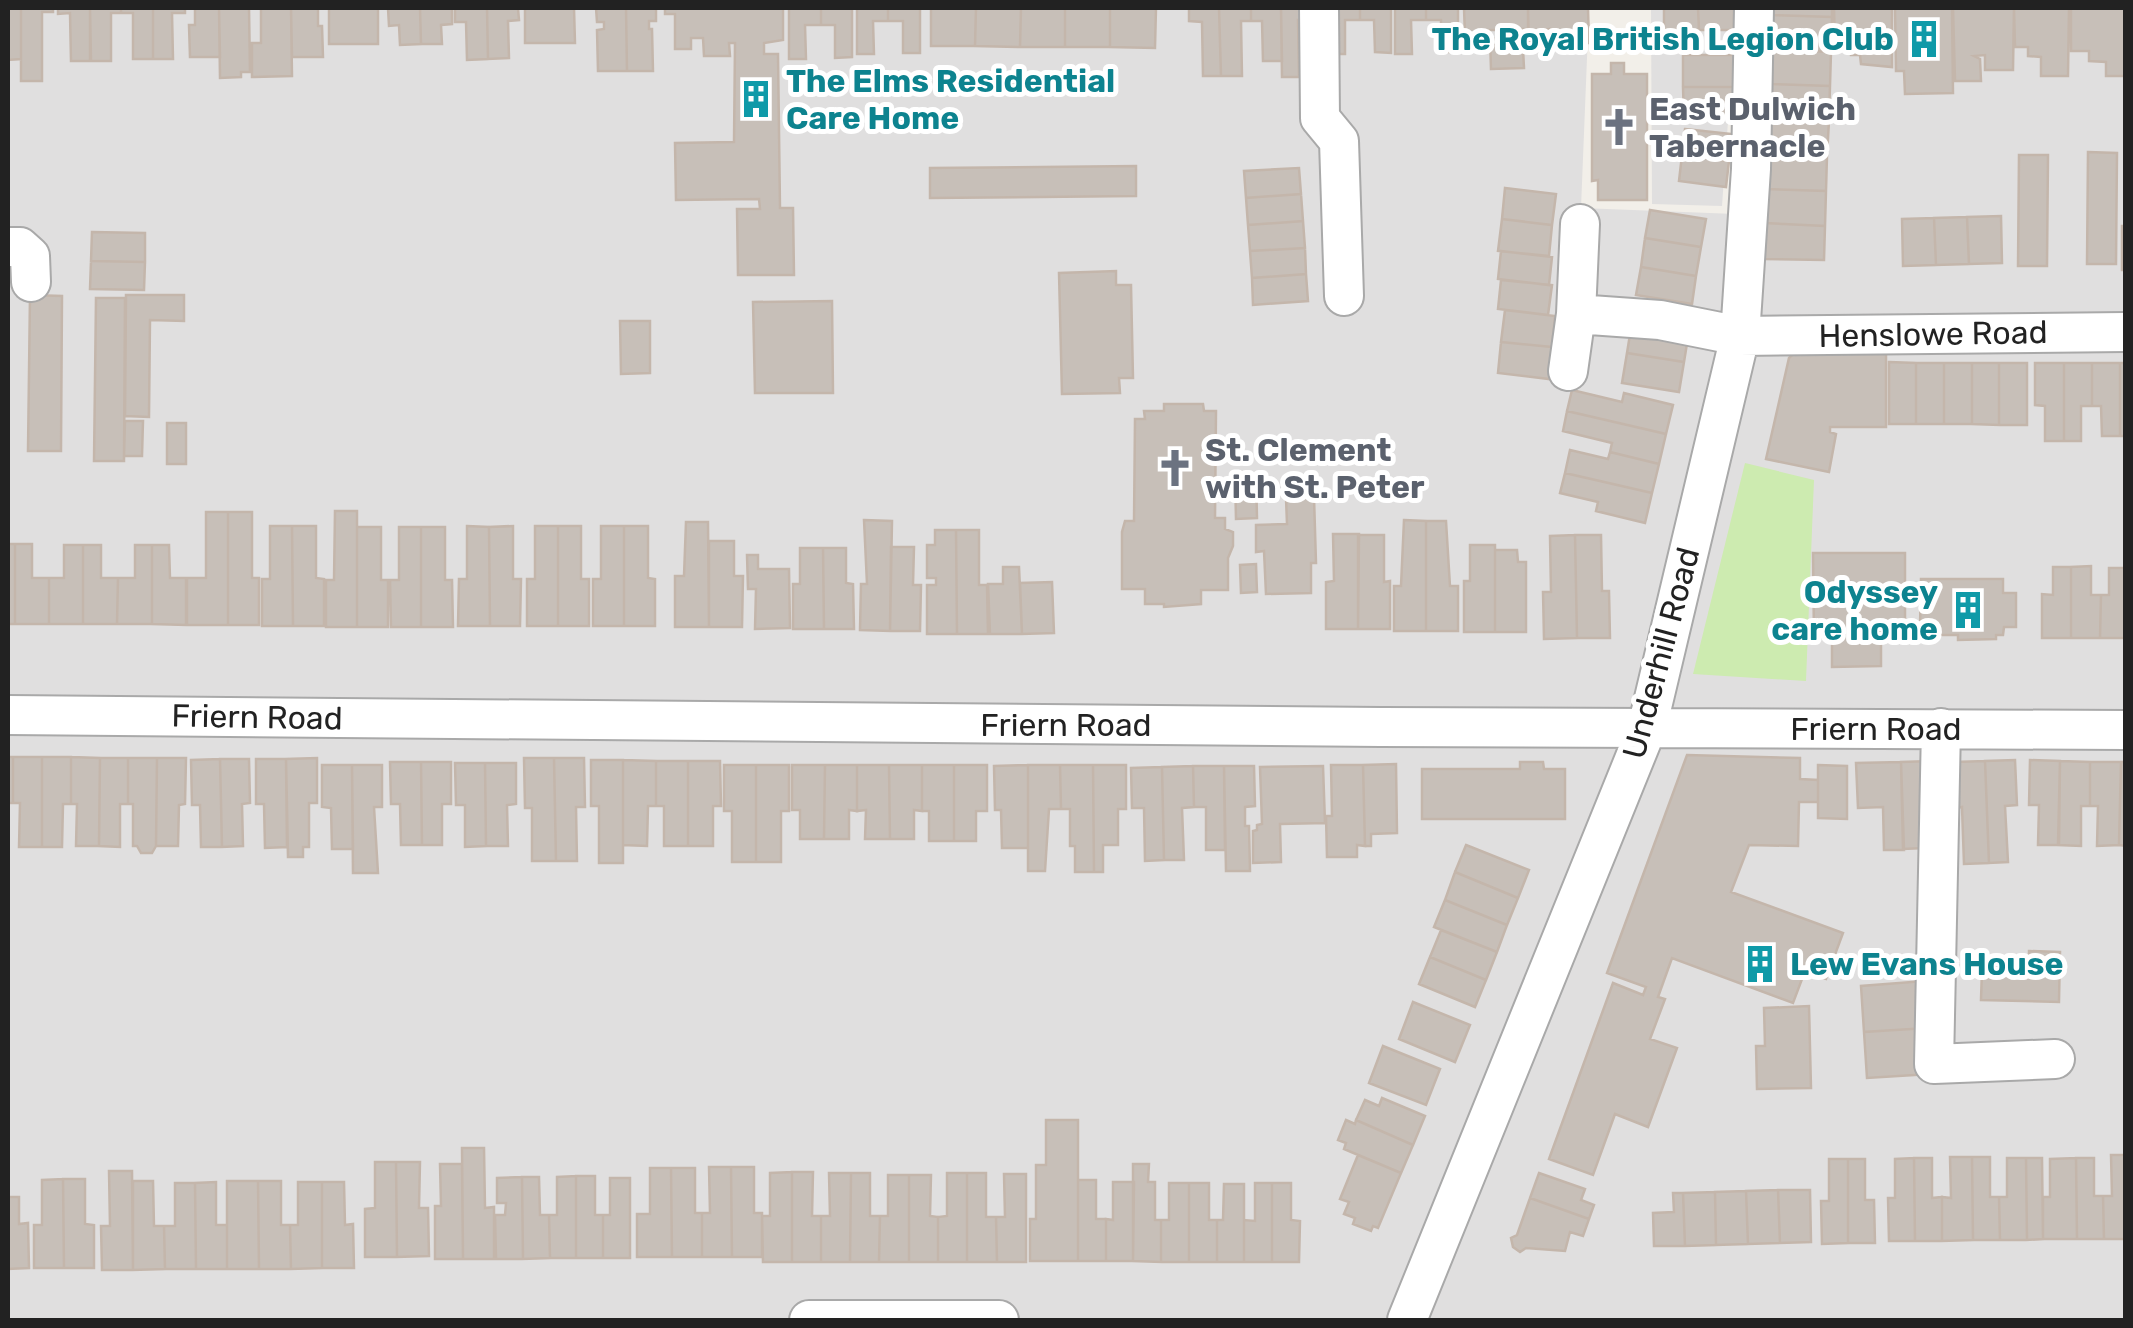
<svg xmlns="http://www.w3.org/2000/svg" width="2133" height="1328" font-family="Rubik,sans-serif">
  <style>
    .residential { fill: #e0dfdf }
    .grass { fill: #cdebb0 }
    .building { fill: #c7bfb8; stroke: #c4b6ab; stroke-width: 2.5 }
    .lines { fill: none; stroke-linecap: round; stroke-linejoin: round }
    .street-casing { stroke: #a9a9a9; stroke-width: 42 }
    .street { stroke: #fff; stroke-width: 38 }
    .labels { text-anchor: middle; stroke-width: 10; stroke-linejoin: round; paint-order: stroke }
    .culture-label { font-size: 32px; font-weight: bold; fill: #0d838f; stroke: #fff; text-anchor: end }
    .worship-label { font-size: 32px; font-weight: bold; fill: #5b616d; stroke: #fff; text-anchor: start }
    .street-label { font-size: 32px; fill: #222; stroke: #fff }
  </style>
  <rect width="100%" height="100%" fill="#f2efe9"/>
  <!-- residential -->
  <path class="residential" d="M 8,8 L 1589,8 L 1581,208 L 1761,215 L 1768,8 L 2125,8 L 2125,1320 L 8,1320 Z
    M 1651,8 L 1736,8 L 1722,206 L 1652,204 Z"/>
  <!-- grass -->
  <path class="grass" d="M 1745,463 L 1814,480 L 1806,681 L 1693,674 Z"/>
  <!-- building -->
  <path class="building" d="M 8,8 L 21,8 L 21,59 L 8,60 Z
    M 21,8 L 53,8 L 53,12 L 42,12 L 42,81 L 21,81 Z
    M 58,8 L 90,8 L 91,61 L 71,61 L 70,13 L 58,14 Z
    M 90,8 L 121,8 L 121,13 L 111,13 L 111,61 L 90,61 Z
    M 121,8 L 153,8 L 153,59 L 133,59 L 133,13 L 121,13 Z
    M 153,8 L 185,8 L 185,13 L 172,13 L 173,59 L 153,59 Z
    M 195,8 L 219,8 L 220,57 L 190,57 L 189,25 L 195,25 Z
    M 219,8 L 249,8 L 250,72 L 241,72 L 241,77 L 220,78 Z
    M 261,8 L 291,8 L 292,76 L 252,77 L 252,43 L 261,43 Z
    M 291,8 L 318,8 L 318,26 L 322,26 L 323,57 L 292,57 Z
    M 329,8 L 378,8 L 378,44 L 329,44 Z
    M 388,8 L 420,8 L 421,44 L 400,45 L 399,25 L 389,26 Z
    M 420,8 L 452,8 L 452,24 L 441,25 L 442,44 L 421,44 Z
    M 455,8 L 487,8 L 488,59 L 467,60 L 466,22 L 455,22 Z
    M 487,8 L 518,8 L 519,20 L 508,21 L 509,58 L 488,59 Z
    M 525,8 L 574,8 L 575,43 L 525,43 Z
    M 596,8 L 626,8 L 627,71 L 598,71 L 597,30 L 604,29 L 604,22 L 597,22 Z
    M 626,8 L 656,8 L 656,21 L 649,21 L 649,29 L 652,29 L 653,71 L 627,71 Z
    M 665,8 L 783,8 L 783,40 L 764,43 L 764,54 L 778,54 L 780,208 L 793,208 L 794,275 L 738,275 L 737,209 L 760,209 L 759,199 L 676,200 L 675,143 L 734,142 L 735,43 L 729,43 L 730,56 L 704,56 L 703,38 L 691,38 L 691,49 L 675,49 L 675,14 L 665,14 Z
    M 789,8 L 821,8 L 821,25 L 805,25 L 806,59 L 789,59 Z
    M 821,8 L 852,8 L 852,57 L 835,58 L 835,25 L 821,25 Z
    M 857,8 L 888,8 L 888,21 L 873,21 L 874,54 L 857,54 Z
    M 888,8 L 920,8 L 920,53 L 903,53 L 903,21 L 888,21 Z
    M 931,8 L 976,8 L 975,46 L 931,46 Z
    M 976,8 L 1021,8 L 1020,47 L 975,46 Z
    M 1021,8 L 1065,8 L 1065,47 L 1020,47 Z
    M 1065,8 L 1110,8 L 1110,47 L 1065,47 Z
    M 1110,8 L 1156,8 L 1155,48 L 1110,47 Z
    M 1189,8 L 1219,8 L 1221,76 L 1203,76 L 1202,22 L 1189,21 Z
    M 1219,8 L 1251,8 L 1251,21 L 1241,21 L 1242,76 L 1221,76 Z
    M 1251,8 L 1281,8 L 1282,61 L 1263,61 L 1262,21 L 1251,21 Z
    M 1281,8 L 1312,8 L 1312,20 L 1298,20 L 1299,77 L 1282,77 Z
    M 1328,8 L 1360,8 L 1360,20 L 1345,20 L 1345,54 L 1328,54 Z
    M 1360,8 L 1391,8 L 1391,53 L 1375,52 L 1374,20 L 1360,20 Z
    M 1395,8 L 1426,8 L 1426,20 L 1411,20 L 1412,54 L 1395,54 Z
    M 1426,8 L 1458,8 L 1458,52 L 1441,52 L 1441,20 L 1426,20 Z
    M 1464,8 L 1528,8 L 1528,29 L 1522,29 L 1524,68 L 1491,69 L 1490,39 L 1504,38 L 1504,30 L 1481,30 L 1482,35 L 1465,36 Z
    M 1528,8 L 1588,8 L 1589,43 L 1550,44 L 1550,29 L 1541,30 L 1541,49 L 1529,50 Z
    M 1664,8 L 1698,8 L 1699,30 L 1664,30 Z
    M 1698,8 L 1734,8 L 1734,30 L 1699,30 Z
    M 1772,8 L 1832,8 L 1832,17 L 1772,15 Z
    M 1834,8 L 1892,8 L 1892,67 L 1861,64 L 1860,55 L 1851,55 L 1851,46 L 1835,46 Z
    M 1895,8 L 1952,8 L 1953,93 L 1905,94 L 1904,71 L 1896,71 Z
    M 1953,8 L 2014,8 L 2013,70 L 1985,70 L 1985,55 L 1974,56 L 1980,59 L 1981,81 L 1955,81 Z
    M 2014,8 L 2069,8 L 2068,76 L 2041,76 L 2041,57 L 2028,56 L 2028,47 L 2015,47 Z
    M 2071,8 L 2126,8 L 2126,76 L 2106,76 L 2106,62 L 2089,61 L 2089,51 L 2071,51 Z
    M 1772,15 L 1832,17 L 1831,52 L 1771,49 Z
    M 1771,49 L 1831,52 L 1830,86 L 1769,84 Z
    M 1683,55 L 1735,55 L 1735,87 L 1683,87 Z
    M 1611,63 L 1624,63 L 1624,74 L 1647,74 L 1647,200 L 1598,200 L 1598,180 L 1592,181 L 1592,74 L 1611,74 Z
    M 1769,84 L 1830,86 L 1829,121 L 1768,119 Z
    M 1683,87 L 1735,87 L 1736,118 L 1684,119 Z
    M 1768,119 L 1829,121 L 1827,156 L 1767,154 Z
    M 1685,129 L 1732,134 L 1729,161 L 1682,155 Z
    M 2088,152 L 2117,153 L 2116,264 L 2087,264 Z
    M 1767,154 L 1827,156 L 1826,191 L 1766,189 Z
    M 1682,155 L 1729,161 L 1726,187 L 1679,181 Z
    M 2019,155 L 2048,155 L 2047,266 L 2018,266 Z
    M 1136,166 L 1136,196 L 930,198 L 930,168 Z
    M 1299,168 L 1301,194 L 1246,198 L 1244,171 Z
    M 1505,188 L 1556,194 L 1552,225 L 1502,219 Z
    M 1766,189 L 1826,191 L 1825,226 L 1765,223 Z
    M 1301,194 L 1303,221 L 1248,225 L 1246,198 Z
    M 1650,210 L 1706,219 L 1701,247 L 1645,238 Z
    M 2001,216 L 2002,263 L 1969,264 L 1967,217 Z
    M 1967,217 L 1969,264 L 1936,265 L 1934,218 Z
    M 1934,218 L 1936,265 L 1903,266 L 1902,219 Z
    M 1502,219 L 1552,225 L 1549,256 L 1498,251 Z
    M 1303,221 L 1305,248 L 1250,251 L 1248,225 Z
    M 1765,223 L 1825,226 L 1824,260 L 1764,259 Z
    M 2122,226 L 2126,226 L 2126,270 L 2122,270 Z
    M 92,232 L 145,233 L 145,262 L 91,261 Z
    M 1645,238 L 1701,247 L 1696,276 L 1641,267 Z
    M 1305,248 L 1306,274 L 1252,278 L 1250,251 Z
    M 1501,251 L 1552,257 L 1549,285 L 1498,279 Z
    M 91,261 L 145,262 L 144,290 L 90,289 Z
    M 1641,267 L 1696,276 L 1692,304 L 1636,295 Z
    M 1116,271 L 1116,285 L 1131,285 L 1133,378 L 1119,378 L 1120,393 L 1062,394 L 1059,273 Z
    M 1306,274 L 1308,301 L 1253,305 L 1252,278 Z
    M 1501,280 L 1552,285 L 1548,315 L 1498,309 Z
    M 30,295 L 62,296 L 61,451 L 28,451 Z
    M 126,295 L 184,295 L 184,321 L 150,320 L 149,417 L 125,416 Z
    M 96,298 L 125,298 L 124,461 L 94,461 Z
    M 832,301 L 833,393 L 755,393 L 753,302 Z
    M 1505,310 L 1555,316 L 1552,347 L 1501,342 Z
    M 620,321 L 650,321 L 650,373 L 621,374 Z
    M 1632,322 L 1689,331 L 1684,362 L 1627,353 Z
    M 1501,342 L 1552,347 L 1549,379 L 1498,373 Z
    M 1795,352 L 1886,353 L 1886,427 L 1830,427 L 1830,432 L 1836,434 L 1829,472 L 1766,459 L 1789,358 Z
    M 1627,353 L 1684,362 L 1679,392 L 1622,383 Z
    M 1889,362 L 1916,363 L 1916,424 L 1889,424 Z
    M 1916,363 L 1944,363 L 1944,424 L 1916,424 Z
    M 1944,363 L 1972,363 L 1972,424 L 1944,424 Z
    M 1972,363 L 1999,363 L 1999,425 L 1972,424 Z
    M 1999,363 L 2027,363 L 2027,425 L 1999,425 Z
    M 2035,363 L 2064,363 L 2064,441 L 2045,441 L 2045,406 L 2035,405 Z
    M 2064,363 L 2092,363 L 2092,406 L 2081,406 L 2081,441 L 2064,441 Z
    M 2092,363 L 2120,363 L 2120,436 L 2102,436 L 2101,406 L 2092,406 Z
    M 2120,363 L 2126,363 L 2126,436 L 2120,436 Z
    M 1572,390 L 1622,402 L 1624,393 L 1673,405 L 1666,434 L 1567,411 Z
    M 1164,404 L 1203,404 L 1204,411 L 1216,411 L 1215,518 L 1225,518 L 1225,529 L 1233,532 L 1233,546 L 1228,558 L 1228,590 L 1201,590 L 1201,604 L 1164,607 L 1164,604 L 1145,604 L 1145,589 L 1122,589 L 1122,532 L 1125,521 L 1134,521 L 1135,419 L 1145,419 L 1144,411 L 1164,411 Z
    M 1567,411 L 1666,434 L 1659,464 L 1610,452 L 1612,443 L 1563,431 Z
    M 125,421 L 143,421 L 142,456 L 124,456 Z
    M 167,423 L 186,423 L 186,464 L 167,464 Z
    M 1570,450 L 1608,459 L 1610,452 L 1659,464 L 1652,493 L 1565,473 Z
    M 1565,473 L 1652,493 L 1645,523 L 1596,511 L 1598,502 L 1560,493 Z
    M 1256,475 L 1257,518 L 1236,519 L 1235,476 Z
    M 1314,497 L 1316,563 L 1311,563 L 1311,593 L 1266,594 L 1264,551 L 1256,552 L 1256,525 L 1287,524 L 1286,498 Z
    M 335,511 L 357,511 L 357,627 L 326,627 L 326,580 L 334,580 Z
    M 206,512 L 228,512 L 228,625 L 187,625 L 187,578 L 206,578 Z
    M 228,512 L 252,512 L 252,578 L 259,578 L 259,625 L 228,625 Z
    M 864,520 L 892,521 L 890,631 L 860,630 L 861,584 L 867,584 Z
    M 1404,520 L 1426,521 L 1426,631 L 1394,631 L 1394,586 L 1401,586 Z
    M 1426,521 L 1446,521 L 1450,586 L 1458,586 L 1458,631 L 1426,631 Z
    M 686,522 L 708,522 L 709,627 L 675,627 L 675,576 L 684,576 Z
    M 270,526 L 292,526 L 293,626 L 262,626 L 262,579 L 270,579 Z
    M 292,526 L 316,526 L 316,578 L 324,579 L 324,626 L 293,626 Z
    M 467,526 L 489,527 L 490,626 L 458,626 L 459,579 L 467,579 Z
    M 513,526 L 513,579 L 521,579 L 520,626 L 490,626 L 489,527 Z
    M 535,526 L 558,526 L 558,626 L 527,626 L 527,579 L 535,579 Z
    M 558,526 L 581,526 L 581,579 L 589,579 L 589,626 L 558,626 Z
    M 601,526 L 624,526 L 624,626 L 593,626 L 593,579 L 601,579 Z
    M 624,526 L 648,526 L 648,578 L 655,579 L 655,626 L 624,626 Z
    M 357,527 L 381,527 L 381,580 L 388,580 L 388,627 L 357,627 Z
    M 399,527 L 421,527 L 421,627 L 391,627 L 390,580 L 399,580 Z
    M 421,527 L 445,527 L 445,580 L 452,580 L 453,627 L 421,627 Z
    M 935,530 L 956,530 L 957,634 L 927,634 L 927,585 L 936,585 L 936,578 L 927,578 L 927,545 L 935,545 Z
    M 956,530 L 979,530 L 979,585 L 987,585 L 988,634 L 957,634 Z
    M 1333,534 L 1359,534 L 1358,629 L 1326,629 L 1326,582 L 1334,581 Z
    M 1358,535 L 1384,535 L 1384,582 L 1390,581 L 1390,629 L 1358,629 Z
    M 1575,535 L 1601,535 L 1602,591 L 1609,591 L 1610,638 L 1577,638 Z
    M 1575,535 L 1577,638 L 1544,639 L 1543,592 L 1551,592 L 1550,536 Z
    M 709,541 L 734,541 L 734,576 L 743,576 L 742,627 L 709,627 Z
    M 8,544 L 15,544 L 15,624 L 8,624 Z
    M 15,544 L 32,544 L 32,578 L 49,578 L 49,624 L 15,624 Z
    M 64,545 L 83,545 L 83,624 L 49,624 L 49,578 L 64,578 Z
    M 83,545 L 101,545 L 101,578 L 118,578 L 117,624 L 83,624 Z
    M 135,545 L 152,545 L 152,624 L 117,624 L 118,578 L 135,578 Z
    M 152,545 L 169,545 L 170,578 L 186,578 L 186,625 L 152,624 Z
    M 1470,545 L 1495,545 L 1495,632 L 1464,632 L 1464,581 L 1470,581 Z
    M 891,547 L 914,547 L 913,585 L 921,585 L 920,631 L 890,631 Z
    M 800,548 L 823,548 L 824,629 L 793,629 L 793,584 L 800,584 Z
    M 823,548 L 846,548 L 846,583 L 853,584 L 854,629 L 824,629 Z
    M 1495,550 L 1517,550 L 1518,562 L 1526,562 L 1526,632 L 1495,632 Z
    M 1813,553 L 1905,553 L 1905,636 L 1881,636 L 1881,666 L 1832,667 L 1832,637 L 1814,637 Z
    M 747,555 L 758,555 L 758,569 L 789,569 L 790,628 L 755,629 L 756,589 L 748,589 Z
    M 1256,564 L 1257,592 L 1241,593 L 1240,565 Z
    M 2091,566 L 2091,595 L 2101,595 L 2100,638 L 2071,638 L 2071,567 Z
    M 1003,567 L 1019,567 L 1022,634 L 990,634 L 988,584 L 1003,584 Z
    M 2053,567 L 2071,567 L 2071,638 L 2042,638 L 2042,594 L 2053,595 Z
    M 2109,568 L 2126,568 L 2126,638 L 2100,638 L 2101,595 L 2109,595 Z
    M 1921,579 L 2003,579 L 2003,593 L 2016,593 L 2016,627 L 2004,627 L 2003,635 L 1996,635 L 1996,639 L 1958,640 L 1958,635 L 1940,635 L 1939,626 L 1920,627 Z
    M 1052,582 L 1054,633 L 1022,634 L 1020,583 Z
    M 1687,755 L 1800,758 L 1800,779 L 1818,780 L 1818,802 L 1799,802 L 1798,846 L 1749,845 L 1731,892 L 1843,933 L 1826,979 L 1805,971 L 1793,1003 L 1672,958 L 1658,997 L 1665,999 L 1650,1039 L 1677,1048 L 1648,1127 L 1615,1114 L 1593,1175 L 1549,1159 L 1613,983 L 1643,995 L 1646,987 L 1607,973 Z
    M 8,757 L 13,757 L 13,803 L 8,803 Z
    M 13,757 L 42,757 L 42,847 L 19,847 L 20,803 L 13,803 Z
    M 42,757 L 71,757 L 71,804 L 63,804 L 62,847 L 42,847 Z
    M 71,757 L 100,758 L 99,846 L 76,846 L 77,804 L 71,804 Z
    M 100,758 L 128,758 L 128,804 L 120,804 L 120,847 L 99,846 Z
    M 128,758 L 157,758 L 156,846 L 152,853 L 141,853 L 137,846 L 133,846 L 133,804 L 128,804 Z
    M 157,758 L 186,758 L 185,804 L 179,805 L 178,846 L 156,846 Z
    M 317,758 L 317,803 L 309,803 L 309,847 L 303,847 L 303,857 L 288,857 L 286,759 Z
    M 524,758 L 554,758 L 556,861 L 532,861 L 532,808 L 525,808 Z
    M 554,758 L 584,758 L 585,807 L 576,807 L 577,861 L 556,861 Z
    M 220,759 L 249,759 L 250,803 L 242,804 L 243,846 L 222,847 Z
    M 220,759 L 222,847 L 201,847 L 200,805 L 192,805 L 191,760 Z
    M 256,759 L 286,759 L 287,847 L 265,848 L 264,804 L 256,804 Z
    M 591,760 L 623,760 L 623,863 L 599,863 L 599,806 L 591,806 Z
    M 623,760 L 656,761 L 656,806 L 648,806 L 647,846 L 623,845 Z
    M 2015,760 L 2017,805 L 2005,806 L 2008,862 L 1989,863 L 1985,761 Z
    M 2030,760 L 2060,761 L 2059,845 L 2038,845 L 2039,805 L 2029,805 Z
    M 656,761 L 688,761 L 688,846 L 664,846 L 664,806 L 656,806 Z
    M 688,761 L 720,761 L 721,806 L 713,806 L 713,846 L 688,846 Z
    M 1931,761 L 1925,848 L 1903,849 L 1901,762 Z
    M 1985,761 L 1989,863 L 1964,864 L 1962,807 L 1956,808 L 1955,762 Z
    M 2060,761 L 2090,762 L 2090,806 L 2081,806 L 2081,846 L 2058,845 Z
    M 390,762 L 421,762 L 422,845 L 401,845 L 400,804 L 391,804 Z
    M 421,762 L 451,762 L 451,804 L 442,804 L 442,845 L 422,845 Z
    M 1520,762 L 1543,762 L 1544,769 L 1565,769 L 1565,819 L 1422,819 L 1422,769 L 1520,769 Z
    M 1901,762 L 1904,850 L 1884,850 L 1883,807 L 1858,808 L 1856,763 Z
    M 2090,762 L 2121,762 L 2119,845 L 2097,846 L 2098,806 L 2090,806 Z
    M 2121,762 L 2126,762 L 2126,846 L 2119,845 Z
    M 455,763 L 485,763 L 486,846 L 465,847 L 465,805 L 456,805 Z
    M 485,763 L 516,763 L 516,804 L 507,805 L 508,846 L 486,846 Z
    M 1396,764 L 1397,833 L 1371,834 L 1371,846 L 1365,846 L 1363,765 Z
    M 322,765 L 352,765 L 353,849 L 332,849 L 331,808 L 322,807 Z
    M 352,765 L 382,765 L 382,807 L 374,807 L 378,873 L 353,873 Z
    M 724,765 L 756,765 L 756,862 L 732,862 L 732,811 L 724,811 Z
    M 756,765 L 789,765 L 789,811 L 781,811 L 781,862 L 756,862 Z
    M 792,765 L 825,765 L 824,839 L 800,839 L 800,810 L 792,810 Z
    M 825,765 L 857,765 L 857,811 L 849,810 L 849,839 L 824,839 Z
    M 857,765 L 889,765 L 890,839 L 865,839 L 866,810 L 857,811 Z
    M 889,765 L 922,765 L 922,811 L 914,810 L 914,839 L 890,839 Z
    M 922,765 L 954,765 L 954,841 L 929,841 L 929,811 L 922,811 Z
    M 954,765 L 987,765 L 987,811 L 976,811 L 976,841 L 954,841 Z
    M 1028,765 L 1060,765 L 1061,809 L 1049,809 L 1045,871 L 1028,871 Z
    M 1028,765 L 1028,848 L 1002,848 L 1001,810 L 995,810 L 994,766 Z
    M 1060,765 L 1093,765 L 1094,872 L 1075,872 L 1075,846 L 1070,846 L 1070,809 L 1061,809 Z
    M 1093,765 L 1126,765 L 1126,809 L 1118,809 L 1118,845 L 1103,845 L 1103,872 L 1094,872 Z
    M 1331,765 L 1363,765 L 1365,846 L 1357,845 L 1357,857 L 1327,857 L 1326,816 L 1332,816 Z
    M 1818,765 L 1847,766 L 1847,819 L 1818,818 Z
    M 1193,766 L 1194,807 L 1182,808 L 1184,860 L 1164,860 L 1162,767 Z
    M 1193,766 L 1224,766 L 1225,850 L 1206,850 L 1206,807 L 1194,807 Z
    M 1224,766 L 1254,766 L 1255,806 L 1245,807 L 1245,826 L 1249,826 L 1250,871 L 1226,871 Z
    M 1323,766 L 1325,823 L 1280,824 L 1281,862 L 1253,863 L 1253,831 L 1257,830 L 1257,825 L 1262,824 L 1260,767 Z
    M 1162,767 L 1164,860 L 1145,861 L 1144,808 L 1132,808 L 1131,768 Z
    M 1466,845 L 1529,870 L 1518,898 L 1455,872 Z
    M 1455,872 L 1518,898 L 1507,925 L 1445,900 Z
    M 1445,900 L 1507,925 L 1497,952 L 1434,927 Z
    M 1441,930 L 1497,952 L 1486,980 L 1430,957 Z
    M 2029,951 L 2060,952 L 2059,1002 L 1981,1000 L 1982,969 L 2029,970 Z
    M 1430,957 L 1486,980 L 1475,1007 L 1419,984 Z
    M 1924,981 L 1927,1028 L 1864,1032 L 1861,986 Z
    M 1413,1002 L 1470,1025 L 1455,1062 L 1399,1039 Z
    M 1809,1006 L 1811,1088 L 1757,1089 L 1756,1046 L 1765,1046 L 1764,1008 Z
    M 1927,1028 L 1930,1074 L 1867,1078 L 1864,1032 Z
    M 1383,1046 L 1440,1069 L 1426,1105 L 1369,1083 Z
    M 1382,1098 L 1425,1116 L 1413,1145 L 1356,1120 L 1365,1100 L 1379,1106 Z
    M 1046,1120 L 1078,1120 L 1078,1261 L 1030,1261 L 1030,1219 L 1036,1219 L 1036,1165 L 1046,1165 Z
    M 1346,1120 L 1355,1124 L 1356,1120 L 1413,1145 L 1401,1173 L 1344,1149 L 1346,1143 L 1338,1140 Z
    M 462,1148 L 484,1148 L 485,1208 L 494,1207 L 494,1259 L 463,1259 Z
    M 1358,1155 L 1401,1173 L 1378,1228 L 1373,1226 L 1371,1231 L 1353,1224 L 1355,1218 L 1344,1214 L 1349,1202 L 1340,1199 Z
    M 2111,1155 L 2126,1155 L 2126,1239 L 2104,1239 L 2103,1196 L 2112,1196 Z
    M 1950,1157 L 1972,1157 L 1973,1240 L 1942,1241 L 1942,1197 L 1951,1198 Z
    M 1972,1157 L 1990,1157 L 1990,1197 L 1999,1197 L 2000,1240 L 1973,1240 Z
    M 1914,1158 L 1932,1158 L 1932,1198 L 1942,1197 L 1942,1241 L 1915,1241 Z
    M 1914,1158 L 1915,1241 L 1889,1241 L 1888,1198 L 1895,1198 L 1895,1159 Z
    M 2007,1158 L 2026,1158 L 2027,1240 L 2000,1240 L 1999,1197 L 2007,1197 Z
    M 2026,1158 L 2042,1158 L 2043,1239 L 2027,1240 Z
    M 2076,1158 L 2094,1158 L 2094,1196 L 2103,1196 L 2104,1239 L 2077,1239 Z
    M 2076,1158 L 2077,1239 L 2043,1239 L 2043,1197 L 2050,1197 L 2050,1159 Z
    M 1829,1159 L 1848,1159 L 1848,1243 L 1822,1244 L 1821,1201 L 1829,1201 Z
    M 1848,1159 L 1865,1159 L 1865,1200 L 1874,1200 L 1875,1243 L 1848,1243 Z
    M 375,1162 L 396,1162 L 397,1257 L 365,1257 L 365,1209 L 375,1208 Z
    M 396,1162 L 420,1162 L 419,1208 L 428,1208 L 429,1256 L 397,1257 Z
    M 440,1164 L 462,1164 L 463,1259 L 435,1259 L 435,1206 L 441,1206 Z
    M 1133,1164 L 1149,1164 L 1148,1182 L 1155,1182 L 1155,1220 L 1161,1220 L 1161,1262 L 1133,1261 Z
    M 709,1167 L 731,1167 L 732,1257 L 702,1257 L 702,1213 L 710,1213 Z
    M 731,1167 L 754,1167 L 754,1213 L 762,1213 L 762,1257 L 732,1257 Z
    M 650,1168 L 671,1168 L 672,1257 L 637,1257 L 637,1214 L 650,1214 Z
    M 671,1168 L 695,1168 L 695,1213 L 702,1213 L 702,1257 L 672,1257 Z
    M 109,1171 L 132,1171 L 133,1270 L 102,1270 L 101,1226 L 110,1226 Z
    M 792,1172 L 792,1262 L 763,1262 L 762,1216 L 770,1216 L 770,1173 Z
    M 792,1172 L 813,1172 L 812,1216 L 821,1216 L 821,1262 L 792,1262 Z
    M 829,1173 L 851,1173 L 850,1262 L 821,1262 L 821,1216 L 830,1216 Z
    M 851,1173 L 870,1173 L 870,1216 L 880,1216 L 879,1262 L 850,1262 Z
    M 947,1173 L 967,1173 L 967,1262 L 938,1262 L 938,1217 L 947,1216 Z
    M 967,1173 L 986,1173 L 986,1217 L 996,1217 L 997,1262 L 967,1262 Z
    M 1539,1173 L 1585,1189 L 1581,1200 L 1594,1205 L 1589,1219 L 1530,1198 Z
    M 1004,1174 L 1026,1174 L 1026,1262 L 997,1262 L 996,1217 L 1005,1217 Z
    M 888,1175 L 909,1175 L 909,1262 L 879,1262 L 880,1216 L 888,1216 Z
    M 909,1175 L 931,1175 L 930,1216 L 938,1217 L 938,1262 L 909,1262 Z
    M 576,1176 L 595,1176 L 595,1215 L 603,1215 L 603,1258 L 576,1258 Z
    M 576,1176 L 576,1258 L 550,1258 L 549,1215 L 557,1215 L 557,1177 Z
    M 522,1177 L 539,1177 L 540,1215 L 549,1215 L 550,1258 L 523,1259 Z
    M 522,1177 L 523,1259 L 496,1259 L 495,1215 L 505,1215 L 506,1203 L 497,1203 L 497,1178 Z
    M 610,1178 L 630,1178 L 630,1258 L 603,1258 L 603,1215 L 610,1215 Z
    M 63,1179 L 85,1179 L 85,1224 L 94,1225 L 94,1268 L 64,1268 Z
    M 63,1179 L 64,1268 L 34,1268 L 34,1225 L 42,1225 L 42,1180 Z
    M 1078,1180 L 1096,1180 L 1096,1219 L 1106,1219 L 1106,1261 L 1078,1261 Z
    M 133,1181 L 153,1181 L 154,1226 L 164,1226 L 165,1269 L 133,1270 Z
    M 227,1181 L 258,1181 L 259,1269 L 227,1269 Z
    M 258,1181 L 281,1181 L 281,1225 L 290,1225 L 291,1269 L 259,1269 Z
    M 216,1182 L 216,1225 L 227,1225 L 227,1269 L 196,1269 L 195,1183 Z
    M 298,1182 L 322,1182 L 322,1268 L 291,1269 L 290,1225 L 298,1225 Z
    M 322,1182 L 344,1182 L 345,1225 L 353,1224 L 354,1268 L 322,1268 Z
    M 1113,1182 L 1134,1182 L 1133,1261 L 1106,1261 L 1106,1219 L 1113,1220 Z
    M 175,1183 L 195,1183 L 196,1269 L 165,1269 L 164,1226 L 175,1226 Z
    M 1169,1183 L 1189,1183 L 1189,1262 L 1161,1262 L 1161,1220 L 1169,1220 Z
    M 1189,1183 L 1209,1183 L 1209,1220 L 1217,1220 L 1217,1262 L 1189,1262 Z
    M 1255,1183 L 1272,1183 L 1272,1262 L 1244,1262 L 1244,1220 L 1255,1221 Z
    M 1272,1183 L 1291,1183 L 1291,1220 L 1300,1221 L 1299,1262 L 1272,1262 Z
    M 1224,1184 L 1244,1184 L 1244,1262 L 1217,1262 L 1217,1220 L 1223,1220 Z
    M 1778,1190 L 1810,1190 L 1811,1242 L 1780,1243 Z
    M 1778,1190 L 1780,1243 L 1748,1244 L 1746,1191 Z
    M 1746,1191 L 1748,1244 L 1716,1245 L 1715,1192 Z
    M 1715,1192 L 1716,1245 L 1685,1246 L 1683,1193 Z
    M 1673,1193 L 1683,1193 L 1685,1246 L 1654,1246 L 1653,1213 L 1674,1212 Z
    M 8,1197 L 19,1197 L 19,1224 L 28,1223 L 29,1268 L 8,1269 Z
    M 1530,1198 L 1589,1219 L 1583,1236 L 1570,1232 L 1565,1251 L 1526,1248 L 1520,1252 L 1513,1247 L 1511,1238 L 1517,1235 Z"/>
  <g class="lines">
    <!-- street casing -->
    <g class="street-casing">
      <path id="street" d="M 1319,8 L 1320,118 L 1339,141 L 1344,296
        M 1580,224 L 1576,314 L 1660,320 L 1740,336 L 2126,332
        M 8,247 L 20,247 L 30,256 L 31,282
        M 1568,371 L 1576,314
        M 8,715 L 1381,727 L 2126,730
        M 1941,728 L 1934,1064 L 2055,1059
        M 809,1320 L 999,1320
        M 1407,1320 L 1647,728 L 1740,336 L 1751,169 L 1754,8"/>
    </g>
    <!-- street -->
    <use href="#street" class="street"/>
  </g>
  <!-- icons -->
  <defs>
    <g id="building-bare" transform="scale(3)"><path d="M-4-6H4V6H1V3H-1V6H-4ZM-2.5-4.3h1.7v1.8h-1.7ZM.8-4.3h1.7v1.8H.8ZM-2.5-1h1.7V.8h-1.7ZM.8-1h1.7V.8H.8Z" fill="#0f9aa8" stroke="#fff" stroke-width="2.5" paint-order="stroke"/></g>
    <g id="church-bare" transform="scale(3)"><path d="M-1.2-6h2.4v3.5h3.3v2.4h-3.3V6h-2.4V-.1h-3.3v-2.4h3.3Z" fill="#6b7280" stroke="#fff" stroke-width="2.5" paint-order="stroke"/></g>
  </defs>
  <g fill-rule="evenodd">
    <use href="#building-bare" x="1924" y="39"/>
    <use href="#building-bare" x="756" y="99"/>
    <use href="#church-bare" x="1619" y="127"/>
    <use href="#church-bare" x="1175" y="468"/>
    <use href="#building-bare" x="1968" y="610"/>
    <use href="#building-bare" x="1760" y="964"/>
  </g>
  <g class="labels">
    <!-- culture labels -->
    <g class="culture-label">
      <text x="1894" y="50">The Royal British Legion Club</text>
      <text x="786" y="92" text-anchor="start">The Elms Residential<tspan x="786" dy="37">Care Home</tspan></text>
      <text x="1938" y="603">Odyssey<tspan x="1938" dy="37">care home</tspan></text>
      <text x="1790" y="975" text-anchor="start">Lew Evans House</text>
    </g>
    <!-- worship labels -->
    <g class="worship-label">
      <text x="1649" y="120">East Dulwich<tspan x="1649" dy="37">Tabernacle</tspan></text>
      <text x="1205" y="461">St. Clement<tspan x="1205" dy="37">with St. Peter</tspan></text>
    </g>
    <!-- street labels -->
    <g class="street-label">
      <text transform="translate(1933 334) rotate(-1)" y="11">Henslowe Road</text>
      <text transform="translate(1661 653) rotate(-75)" y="11">Underhill Road</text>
      <text transform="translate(257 717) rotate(1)" y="11">Friern Road</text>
      <text x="1066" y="736">Friern Road</text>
      <text x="1876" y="740">Friern Road</text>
    </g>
  </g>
  <!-- border -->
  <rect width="2133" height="1328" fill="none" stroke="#222222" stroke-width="20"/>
</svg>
